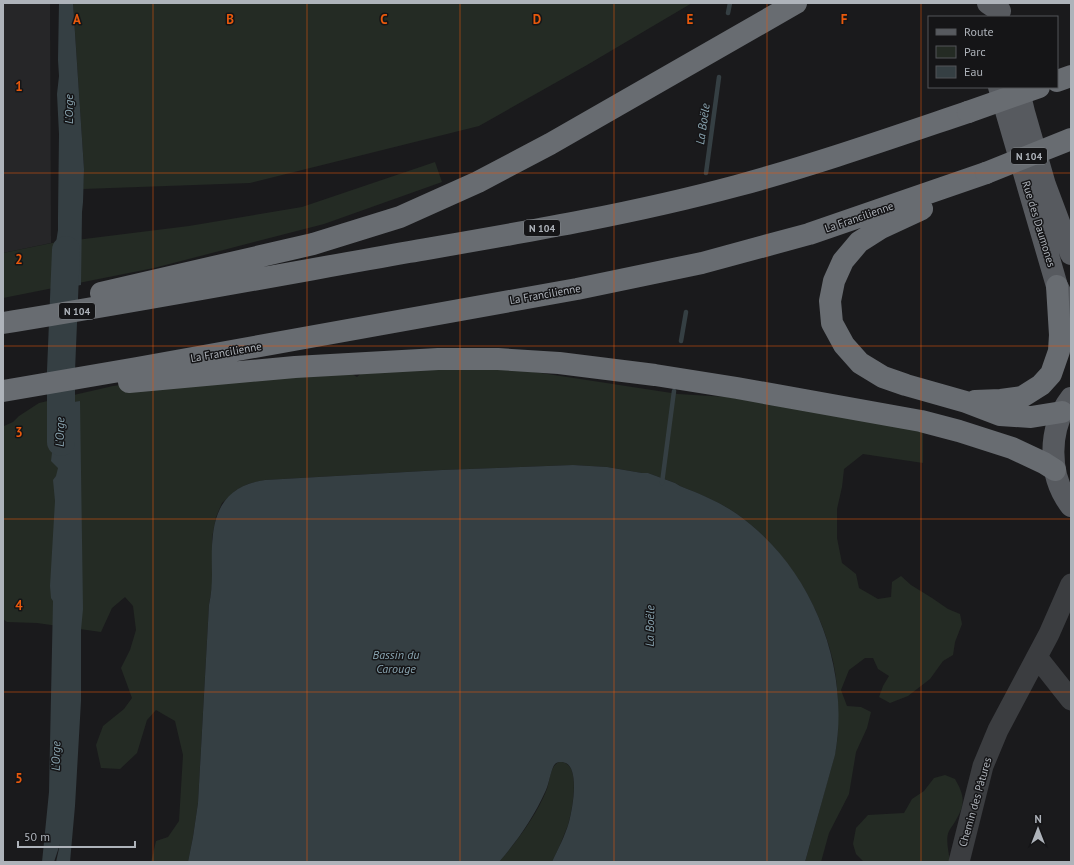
<svg xmlns="http://www.w3.org/2000/svg" width="1074" height="865" font-family="'PT Sans',sans-serif">
  <style>
    .built { fill: #262628 }
    .green { fill: #242b24 }
    .water { fill: #353f43 }
    .lines { fill: none; stroke-linecap: round; stroke-linejoin: round }
    .stream { stroke: #353f43; stroke-width: 4.5 }
    .river { stroke: #353f43; stroke-width: 28 }
    .minor { stroke: #3b3d40; stroke-width: 21 }
    .major { stroke: #575a5f; stroke-width: 22 }
    .highway { stroke: #686c71; stroke-width: 22 }
    .highway-bridge { stroke: #686c71; stroke-width: 22 }
    .grid { fill: none; stroke: #e8590c; stroke-width: 1; stroke-opacity: 0.55 }
    .labels { text-anchor: middle; stroke-width: 3; stroke-linejoin: round; paint-order: stroke }
    .shield { fill: #151517; stroke: #808489; stroke-width: 1 }
    .shield-label { font-size: 10px; font-weight: bold; fill: #aeb3ba }
    .street-label { font-size: 11px; fill: #aeb3ba; stroke: #151517 }
    .water-label { font-size: 12px; font-style: italic; fill: #89a4b0; stroke: #151517 }
    .grid-label { font-size: 13px; text-anchor: middle; font-weight: bold; fill: #e8590c; stroke: #151517; stroke-width: 3; stroke-linejoin: round; paint-order: stroke }
  </style>
  <rect width="100%" height="100%" fill="#1a1a1c"/>
  <!-- built -->
  <path class="built" d="M 3,3 L 50,3 L 51,243 L 3,253 Z"/>
  <!-- green -->
  <path class="green" d="M 73,3 L 692,3 L 587,65 L 479,126 L 250,183 L 83,189 L 84,169 Z
    M 435,162 L 442,182 L 324,224 L 154,268 L 3,298 L 3,253 L 52,243 L 189,226 L 302,207 Z
    M 371,364 L 485,366 L 541,373 L 678,394 L 727,397 L 923,430 L 923,463 L 863,454 L 844,469 L 842,487 L 837,509 L 837,538 L 842,563 L 856,574 L 859,588 L 878,599 L 891,597 L 892,582 L 901,576 L 911,585 L 932,598 L 948,609 L 960,614 L 962,624 L 955,642 L 953,655 L 943,661 L 930,679 L 908,696 L 890,703 L 879,697 L 883,686 L 889,676 L 878,669 L 873,658 L 865,658 L 849,670 L 841,690 L 847,706 L 861,707 L 871,712 L 867,728 L 856,752 L 849,794 L 829,833 L 821,862 L 805,862 C 812,837 819,812 826,786 C 830,772 835,757 837,742 C 838,733 838,724 838,715 C 838,697 837,679 833,661 C 820,604 785,548 737,514 C 720,502 699,494 680,486 L 675,483 L 648,473 L 642,473 L 607,467 L 573,465 L 442,470 L 265,480 L 248,484 L 240,488 L 235,491 L 222,503 L 216,517 L 212,538 L 212,586 L 209,605 L 198,803 L 193,837 L 188,862 L 151,862 L 156,841 L 168,837 L 179,821 L 183,755 L 175,721 L 156,710 L 147,720 L 137,753 L 120,769 L 101,768 L 96,745 L 103,726 L 124,709 L 132,698 L 121,668 L 130,650 L 136,630 L 133,606 L 125,597 L 112,608 L 101,632 L 37,623 L 7,622 L 3,619 L 3,426 L 4,426 L 13,422 L 19,416 L 39,403 L 113,386 L 250,368 L 337,365 L 357,377 Z
    M 559,762 C 563,762 565,762 568,765 C 579,774 572,812 568,825 C 563,838 558,850 552,862 L 499,862 C 518,840 536,816 547,789 C 550,780 550,766 559,762 Z
    M 945,775 L 955,779 C 964,795 966,803 956,820 C 954,824 951,827 949,831 C 945,839 949,853 950,862 L 864,862 L 856,854 L 853,844 L 856,828 L 868,815 L 904,813 L 912,799 L 924,791 L 934,778 Z"/>
  <!-- water -->
  <path class="water" d="M 59,3 L 73,3 L 84,169 L 83,202 L 82,212 L 81,285 L 53,290 L 53,262 L 58,230 L 58,217 L 59,134 L 57,94 L 59,76 L 58,60 Z
    M 80,401 L 83,609 L 81,630 L 81,701 L 75,806 L 70,862 L 56,862 L 60,844 L 54,862 L 42,862 L 49,792 L 53,601 L 51,598 L 50,586 L 55,501 L 53,480 L 56,476 L 58,468 L 51,461 L 53,444 L 51,434 L 52,429 L 56,417 L 56,405 Z
    M 573,465 L 607,467 L 642,473 L 648,473 L 675,483 L 680,486 C 700,494 720,502 737,514 C 812,567 851,666 835,755 L 805,862 L 552,862 C 558,849 565,836 569,822 C 572,810 580,771 566,763 C 563,762 558,761 555,764 C 551,768 549,784 546,790 C 534,817 518,840 499,862 L 188,862 L 193,837 L 198,803 L 209,605 C 211,595 212,585 212,574 C 211,530 211,488 265,480 L 442,470 Z"/>
  <g class="lines">
    <!-- stream -->
    <path class="stream" d="M 728,13 L 730,3
      M 706,173 L 719,77
      M 681,341 L 686,312
      M 662,483 L 674,391"/>
    <!-- river -->
    <path class="river" d="M 61,442 L 61,371 L 66,250"/>
    <!-- minor -->
    <path class="minor" d="M 1037,657 L 1071,700
      M 959,862 L 983,766 L 998,730 L 1049,634 L 1071,584"/>
    <!-- major -->
    <path class="major" d="M 988,3 L 1000,11
      M 999,87 L 1057,286 L 1071,313
      M 1018,87 L 1024,112 L 1045,185 L 1071,254
      M 1071,398 C 1048,428 1047,475 1071,506"/>
    <!-- highway -->
    <path class="highway" d="M 1057,81 L 1071,76
      M 922,209 L 881,228 L 859,242 L 843,261 L 834,281 L 830,301 L 832,323 L 844,345 L 860,363 L 883,377 L 906,385 L 966,402 L 1000,415 L 1031,417 L 1062,412
      M 101,293 L 313,244 L 400,217 L 478,182 L 550,144 L 796,3
      M 3,323 C 139,301 274,276 409,252 C 519,233 628,215 736,186 C 814,165 891,138 968,112
      M 129,382 L 295,367 L 438,359 L 498,359 L 559,363 L 655,375 L 737,388 L 921,421 L 959,431 L 1012,448 L 1044,463 L 1055,470
      M 3,391 L 137,368 L 577,289 L 702,263 L 809,234 L 986,173
      M 975,401 L 1001,400 L 1022,397 L 1041,385 L 1051,374 L 1059,351 L 1060,335 L 1057,286"/>
    <!-- highway-bridge -->
    <path class="highway-bridge" d="M 968,112 L 1039,87
      M 986,173 L 1071,139"/>
  </g>
  <!-- grid -->
  <path class="grid" d="M 153,3 L 153,862M 307,3 L 307,862M 460,3 L 460,862M 614,3 L 614,862M 767,3 L 767,862M 921,3 L 921,862M 3,173 L 1071,173M 3,346 L 1071,346M 3,519 L 1071,519M 3,692 L 1071,692"/>
  <g class="labels">
    <!-- shield labels -->
    <g class="shield">
      <rect x="1011" y="148" width="36" height="16" rx="3"/>
      <rect x="524" y="220" width="36" height="16" rx="3"/>
      <rect x="59" y="303" width="36" height="16" rx="3"/>
    </g>
    <g class="shield-label">
      <text x="1029" y="160">N 104</text>
      <text x="542" y="232">N 104</text>
      <text x="77" y="315">N 104</text>
    </g>
    <!-- street labels -->
    <g class="street-label">
      <text transform="translate(859 217) rotate(-19)" y="4">La Francilienne</text>
      <text transform="translate(1039 224) rotate(73)" y="4">Rue des Daumones</text>
      <text transform="translate(545 294) rotate(-10)" y="4">La Francilienne</text>
      <text transform="translate(226 352) rotate(-10)" y="4">La Francilienne</text>
      <text transform="translate(975 802) rotate(-74)" y="4">Chemin des Pâtures</text>
    </g>
    <!-- water labels -->
    <g class="water-label">
      <text transform="translate(69 109) rotate(-90)" y="4">L'Orge</text>
      <text transform="translate(703 124) rotate(-82)" y="4">La Boële</text>
      <text transform="translate(60 432) rotate(-89)" y="4">L'Orge</text>
      <text transform="translate(650 626) rotate(-89)" y="4">La Boële</text>
      <text x="396" y="659">Bassin du<tspan x="396" dy="14">Carouge</tspan></text>
      <text transform="translate(56 756) rotate(-89)" y="4">L'Orge</text>
    </g>
  </g>
  <g class="grid-label">
    <text x="77" y="24">A</text>
    <text x="230" y="24">B</text>
    <text x="384" y="24">C</text>
    <text x="537" y="24">D</text>
    <text x="690" y="24">E</text>
    <text x="844" y="24">F</text>
    <text x="19" y="91">1</text>
    <text x="19" y="264">2</text>
    <text x="19" y="437">3</text>
    <text x="19" y="610">4</text>
    <text x="19" y="783">5</text>
  </g>
  <!-- border -->
  <rect width="1074" height="865" fill="none" stroke="#aeb3ba" stroke-width="8"/>
  <!-- legend -->
  <rect x="928" y="16" width="130" height="72" fill="#151517" stroke="#525458"/>
  <rect x="936" y="29" width="20" height="6" fill="#575a5f" stroke="#525458"/>
  <text x="964" y="36" font-size="12" fill="#aeb3ba">Route</text>
  <rect x="936" y="46" width="20" height="12" fill="#242b24" stroke="#525458"/>
  <text x="964" y="56" font-size="12" fill="#aeb3ba">Parc</text>
  <rect x="936" y="66" width="20" height="12" fill="#353f43" stroke="#525458"/>
  <text x="964" y="76" font-size="12" fill="#aeb3ba">Eau</text>
  <!-- north arrow -->
  <g transform="translate(1038 829)" stroke="#151517" stroke-width="3" paint-order="stroke">
  <path d="M0-3L7 15L0 10L-7 15Z" fill="#aeb3ba"/>
  <text y="-6" font-size="11" font-weight="bold" text-anchor="middle" fill="#aeb3ba">N</text>
  </g>
  <!-- scale -->
  <path d="M18 841v6h117v-6" fill="none" stroke="#aeb3ba" stroke-width="2"/>
  <text x="24" y="841" font-size="12" fill="#aeb3ba" stroke="#151517" stroke-width="3" paint-order="stroke">50 m</text>
</svg>
